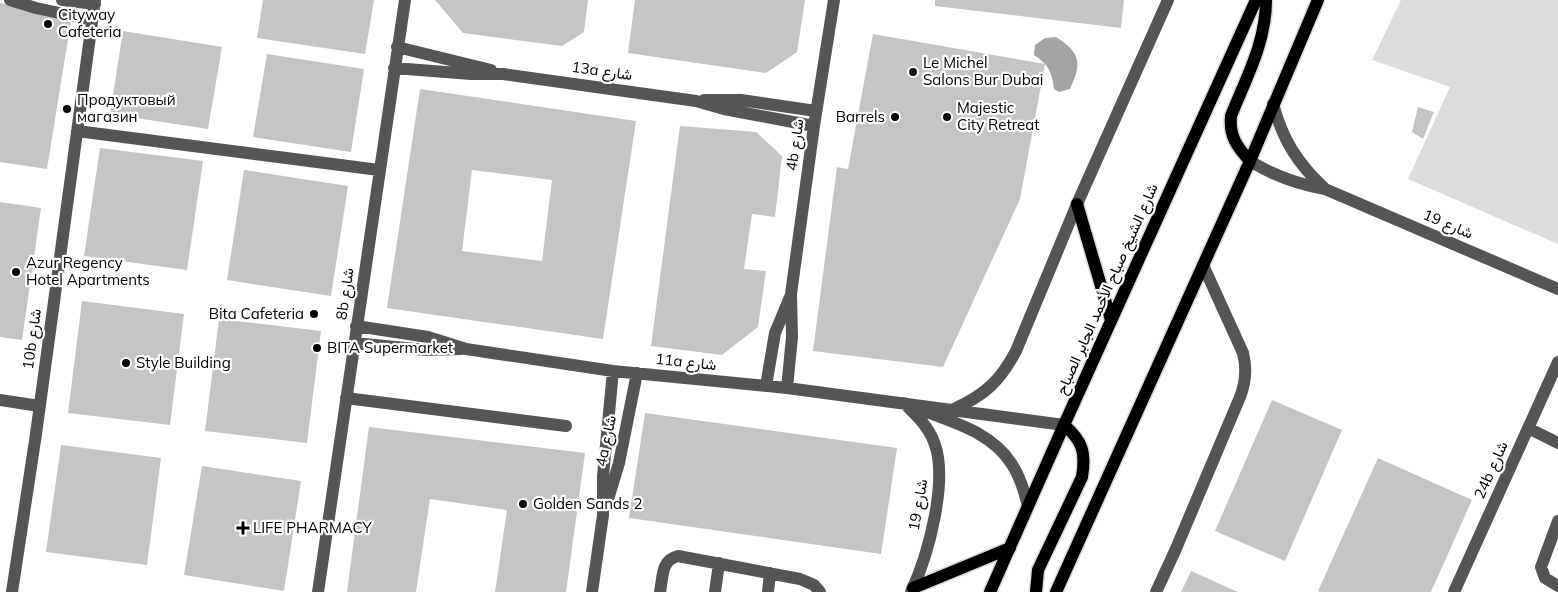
<svg xmlns="http://www.w3.org/2000/svg" width="1558" height="592" font-family="Mulish,Vazirmatn,sans-serif">
  <style>
    .green { fill: #dcdcdc }
    .water { fill: #a3a3a3 }
    .building { fill: #c4c4c4; fill-rule: evenodd }
    .lines { fill: none; stroke-linecap: round; stroke-linejoin: round }
    .major-casing { stroke: #dbdbdb; stroke-width: 15 }
    .minor { stroke: #555; stroke-width: 12 }
    .major { stroke: #000; stroke-width: 12 }
    .poi-dot { fill: #000; stroke: #fff; stroke-width: 2 }
    .labels { text-anchor: middle; stroke-width: 4.5; stroke-linejoin: round; paint-order: stroke }
    .poi-label { font-size: 15px; fill: #000; stroke: #fff; text-anchor: start }
    .street-label { font-size: 15px; fill: #000; stroke: #fff }
  </style>
  <rect width="100%" height="100%" fill="#fff"/>
  <!-- green -->
  <path class="green" d="M 1401,0 L 1558,0 L 1558,244 L 1408,179 L 1450,87 L 1372,60 Z"/>
  <!-- water -->
  <path class="water" d="M 1056,37 C 1081,53 1082,63 1070,89 L 1059,92 L 1054,89 C 1052,72 1048,64 1034,55 L 1035,45 L 1045,38 Z"/>
  <!-- building -->
  <path class="building" d="M 263,0 L 374,0 L 365,54 L 257,38 Z
    M 435,0 L 588,0 L 584,32 L 562,46 L 463,33 Z
    M 635,0 L 805,0 L 797,52 L 766,73 L 628,53 Z
    M 935,0 L 1124,0 L 1121,28 L 935,6 Z
    M 0,3 L 72,14 L 47,169 L 0,162 Z
    M 123,31 L 222,47 L 208,129 L 110,114 Z
    M 873,34 L 1045,64 L 1020,199 L 943,367 L 813,351 L 837,167 L 848,169 Z
    M 267,54 L 364,69 L 351,152 L 253,137 Z
    M 420,89 L 636,121 L 603,339 L 387,308 ZM 472,170 L 552,180 L 542,261 L 462,251 Z
    M 1418,107 L 1434,112 L 1423,139 L 1412,132 Z
    M 680,126 L 756,132 L 782,156 L 775,217 L 752,214 L 744,269 L 766,271 L 758,327 L 722,355 L 651,346 Z
    M 100,148 L 203,161 L 187,270 L 84,256 Z
    M 244,170 L 348,186 L 331,296 L 227,280 Z
    M 0,202 L 41,208 L 22,340 L 0,337 Z
    M 82,301 L 184,314 L 170,425 L 68,413 Z
    M 219,319 L 321,331 L 307,443 L 205,431 Z
    M 1272,400 L 1342,430 L 1285,561 L 1215,531 Z
    M 645,413 L 897,448 L 881,554 L 629,518 Z
    M 369,427 L 585,453 L 566,592 L 495,592 L 507,510 L 430,499 L 416,592 L 347,592 Z
    M 61,445 L 161,458 L 147,565 L 46,552 Z
    M 1378,458 L 1472,500 L 1431,592 L 1320,592 L 1318,591 Z
    M 202,466 L 301,481 L 284,591 L 184,575 Z
    M 1191,571 L 1238,592 L 1181,592 Z"/>
  <g class="lines">
    <!-- major casing -->
    <g class="major-casing">
      <path id="major" d="M 1250,161 C 1237,147 1229,136 1231,116 C 1246,78 1266,43 1266,0
        M 1077,204 L 1111,320
        M 913,588 L 1010,548
        M 990,592 L 1064,425 L 1256,0
        M 1036,592 L 1038,570 L 1082,477 C 1086,453 1083,441 1064,425
        M 1056,592 L 1250,161 L 1318,0"/>
    </g>
    <!-- minor -->
    <path class="minor" d="M 10,0 L 36,8 L 92,20
      M 62,0 L 95,4
      M 397,47 L 491,70
      M 394,68 L 471,74 L 503,74 L 696,101 L 724,109 L 814,126
      M 704,100 L 741,100 L 816,111
      M 1273,104 C 1283,140 1297,163 1325,189
      M 77,131 L 379,170
      M 1250,161 C 1274,176 1297,184 1325,189 L 1558,289
      M 356,326 L 428,337 L 466,349 L 613,371 L 787,388 L 1064,425
      M 354,343 L 426,350 L 461,349
      M 766,386 L 775,333 L 790,297
      M 787,388 L 792,337 L 791,294 L 814,126 L 834,0
      M 346,398 L 566,426
      M 0,400 L 39,406
      M 904,403 C 916,415 928,426 934,442 C 949,480 928,556 911,592
      M 954,409 C 985,395 1000,381 1016,351 L 1077,204 L 1168,0
      M 922,410 C 954,423 991,432 1011,463 C 1020,476 1024,491 1028,506
      M 1528,428 L 1558,443
      M 606,506 L 619,463 L 637,373
      M 1558,521 L 1541,567 L 1545,578 L 1558,586
      M 12,592 L 36,434 L 95,0
      M 318,592 L 405,0
      M 592,592 L 603,515 L 603,476 L 613,371
      M 660,592 C 663,577 661,560 678,556 L 800,579 L 814,585 L 820,592
      M 715,592 L 719,563
      M 768,592 L 770,573
      M 1156,592 L 1175,551 L 1240,397 C 1246,382 1247,369 1243,353 L 1203,265
      M 1454,592 L 1558,362"/>
    <!-- major -->
    <use href="#major" class="major"/>
  </g>
  <!-- markers -->
  <g class="poi-dot">
    <circle cx="48" cy="24" r="5"/>
    <circle cx="913" cy="72" r="5"/>
    <circle cx="67" cy="109" r="5"/>
    <circle cx="895" cy="117" r="5"/>
    <circle cx="947" cy="117" r="5"/>
    <circle cx="16" cy="272" r="5"/>
    <circle cx="314" cy="314" r="5"/>
    <circle cx="317" cy="348" r="5"/>
    <circle cx="126" cy="363" r="5"/>
    <circle cx="523" cy="504" r="5"/>
    <path d="M240.5 520.5h5v5h5v5h-5v5h-5v-5h-5v-5h5z"/>
  </g>
  <g class="labels">
    <!-- poi labels -->
    <g class="poi-label">
      <text x="58" y="20">Cityway<tspan x="58" dy="17">Cafeteria</tspan></text>
      <text x="923" y="68">Le Michel<tspan x="923" dy="17">Salons Bur Dubai</tspan></text>
      <text x="77" y="105">Продуктовый<tspan x="77" dy="17">магазин</tspan></text>
      <text x="957" y="113">Majestic<tspan x="957" dy="17">City Retreat</tspan></text>
      <text x="885" y="122" text-anchor="end">Barrels</text>
      <text x="26" y="268">Azur Regency<tspan x="26" dy="17">Hotel Apartments</tspan></text>
      <text x="304" y="319" text-anchor="end">Bita Cafeteria</text>
      <text x="327" y="353">BITA Supermarket</text>
      <text x="136" y="368">Style Building</text>
      <text x="533" y="509">Golden Sands 2</text>
      <text x="253" y="533">LIFE PHARMACY</text>
    </g>
    <!-- street labels -->
    <g class="street-label">
      <text transform="translate(602 71) rotate(8)" y="5">13a شارع</text>
      <text transform="translate(795 145) rotate(-82)" y="5">4b شارع</text>
      <text transform="translate(1448 224) rotate(23)" y="5">شارع 19</text>
      <text transform="translate(1107 289) rotate(-66)" y="5">شارع الشيخ صباح الأحمد الجابر الصباح</text>
      <text transform="translate(345 294) rotate(-82)" y="5">8b شارع</text>
      <text transform="translate(32 339) rotate(-82)" y="5">10b شارع</text>
      <text transform="translate(686 362) rotate(6)" y="5">11a شارع</text>
      <text transform="translate(606 441) rotate(-78)" y="5">4a شارع</text>
      <text transform="translate(1491 470) rotate(-66)" y="5">24b شارع</text>
      <text transform="translate(918 505) rotate(-80)" y="5">شارع 19</text>
    </g>
  </g>
</svg>
